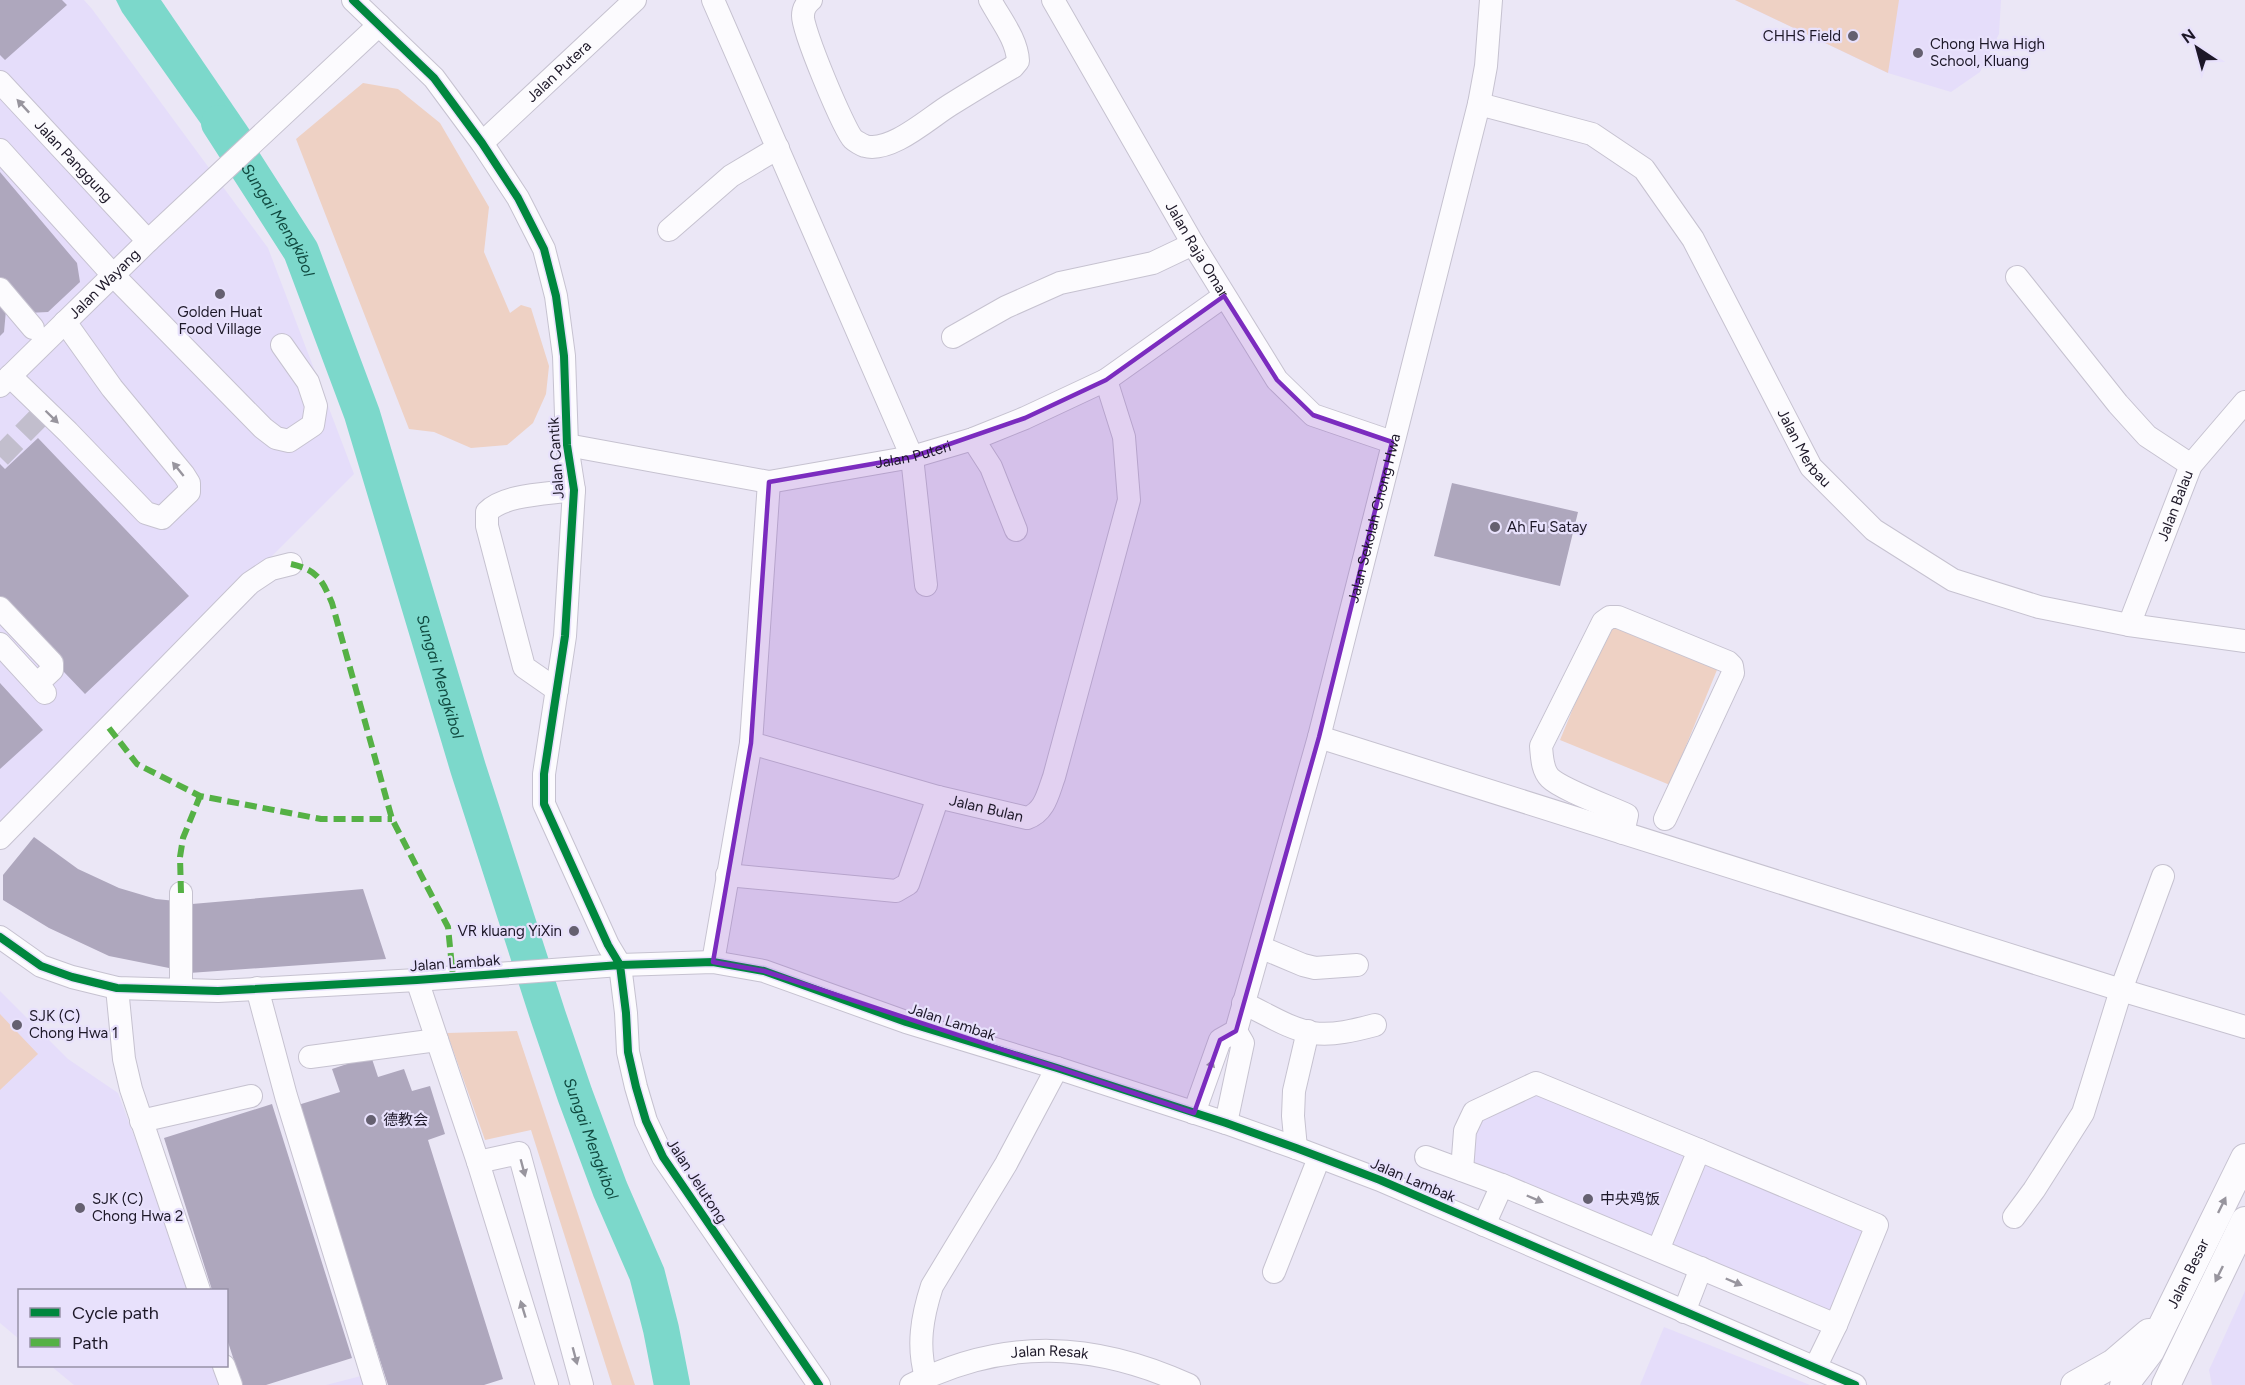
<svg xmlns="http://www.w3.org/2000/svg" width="2245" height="1385" font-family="Figtree,'Noto Sans SC',sans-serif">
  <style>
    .built { fill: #e5ddfa }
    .green { fill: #eed1c4 }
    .water { fill: #7cd8cb }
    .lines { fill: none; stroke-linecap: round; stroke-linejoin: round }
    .river { stroke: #7cd8cb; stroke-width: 36 }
    .building { fill: #aea7bd }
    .minor-tunnel { stroke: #c2becd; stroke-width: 22; stroke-dasharray: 22 11; stroke-linecap: butt }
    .minor-casing { stroke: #c6c2d0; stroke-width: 24 }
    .major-casing { stroke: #c6c2d0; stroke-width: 30 }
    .minor { stroke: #fcfbfe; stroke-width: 22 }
    .major { stroke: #fcfbfe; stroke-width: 28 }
    .quiet { stroke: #55b145; stroke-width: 6; stroke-dasharray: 12 6; stroke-linecap: butt }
    .cycleway-casing { stroke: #e8e1fc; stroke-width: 11 }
    .cycleway { stroke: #00873e; stroke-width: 8 }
    .oneway { fill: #98959e }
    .marked { fill: #7b2cbf; fill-opacity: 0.2; stroke: #7b2cbf; stroke-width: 4.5; stroke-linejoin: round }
    .poi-dot { fill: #656070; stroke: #e8e1fc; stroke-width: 2 }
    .labels { text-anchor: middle; stroke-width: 4.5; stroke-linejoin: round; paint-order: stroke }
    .poi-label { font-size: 15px; fill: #1d1828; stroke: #e8e1fc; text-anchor: start }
    .street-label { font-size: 15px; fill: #1d1828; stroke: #e8e1fc }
    .water-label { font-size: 16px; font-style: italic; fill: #104a40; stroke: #e8e1fc }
  </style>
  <rect width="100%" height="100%" fill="#ebe7f6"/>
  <!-- built -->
  <path class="built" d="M 0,0 L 84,0 L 92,9 L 268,248 L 354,474 L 158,670 L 0,831 Z
    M 1735,0 L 2001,0 L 1999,34 L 1980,72 L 1951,92 L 1888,73 Z
    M 0,991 L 68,1059 L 118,1093 L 191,1290 L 20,1290 L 19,1339 L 0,1323 Z
    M 1538,1077 L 1883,1223 L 1839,1331 L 1448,1169 L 1471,1108 Z
    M 2245,1291 L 2245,1385 L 2212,1385 L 2209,1370 Z
    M 1664,1327 L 1810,1385 L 1640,1385 Z
    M 51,1366 L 219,1366 L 226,1385 L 74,1385 Z
    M 361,1376 L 364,1385 L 326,1385 Z"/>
  <!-- green -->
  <path class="green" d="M 1735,0 L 1899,0 L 1888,73 Z
    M 363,83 L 398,89 L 440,123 L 489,207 L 484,252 L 510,313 L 521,305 L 531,308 L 549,366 L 546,394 L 533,423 L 507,445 L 471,448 L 434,432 L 409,429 L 296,139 Z
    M 1609,621 L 1719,665 L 1670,785 L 1560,740 Z
    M 0,1014 L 38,1054 L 0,1090 Z
    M 517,1031 L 635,1385 L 612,1385 L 531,1130 L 485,1140 L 447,1033 Z"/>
  <!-- water -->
  <path class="water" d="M 116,0 L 161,0 L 251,132 L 223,155 L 122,12 Z"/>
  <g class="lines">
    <!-- river -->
    <path class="river" id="s1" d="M 219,123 L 301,251 L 362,414 L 468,768 L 548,1016 L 575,1095 L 610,1189 L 647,1274 L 661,1329 L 672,1385"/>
  </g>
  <!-- building -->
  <path class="building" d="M 0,0 L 62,0 L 67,5 L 5,60 L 0,55 Z
    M 0,172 L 77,263 L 80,282 L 48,312 L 27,313 L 0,280 Z
    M 0,303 L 6,310 L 4,332 L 0,336 Z
    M 38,438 L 189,596 L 85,694 L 0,605 L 0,464 L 5,469 Z
    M 1452,483 L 1578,512 L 1560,586 L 1434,556 Z
    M 0,683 L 43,730 L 0,769 Z
    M 34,837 L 78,869 L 119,888 L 156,899 L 176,901 L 174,969 L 109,956 L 49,928 L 3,900 L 3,875 Z
    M 363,889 L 386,959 L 189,973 L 192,904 Z
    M 371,1056 L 378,1077 L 404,1069 L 412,1091 L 430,1086 L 445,1134 L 428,1140 L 503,1379 L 484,1385 L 388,1385 L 298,1105 L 340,1092 L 332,1069 Z
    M 272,1104 L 352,1358 L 266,1385 L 242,1385 L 226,1336 L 226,1290 L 212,1290 L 164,1138 Z"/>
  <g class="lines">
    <!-- minor-tunnel -->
    <path class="minor-tunnel" d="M 0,457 L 46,410"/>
    <!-- minor casing -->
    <g class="minor-casing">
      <g id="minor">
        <path d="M 353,0 L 434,78 L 482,143 L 518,198 L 544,249 L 556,296 L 564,356 L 567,445 L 574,490 L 565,636 L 544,774 L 544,804 L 608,945 L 620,965 L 626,1013 L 628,1052 L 636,1087 L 646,1121 L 663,1157 L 819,1385"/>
        <path d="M 713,0 L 912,457 L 926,585"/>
        <path d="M 811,0 C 806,4 803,10 803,16 C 801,27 844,130 853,139 C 855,141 862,145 865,146 C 891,153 929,118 950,105 C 971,92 992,79 1013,67 L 1018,61 C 1017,39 1000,19 990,0"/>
        <path id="s2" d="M 1053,0 L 1193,244 L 1277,380 L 1313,415 L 1392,442"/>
        <path id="s3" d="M 0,82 L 148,241"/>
        <path id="s4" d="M 1479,104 L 1592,134 L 1644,169 L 1693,239 L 1811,467 L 1874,530 L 1953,580 L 2039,607 L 2129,625 L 2245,641"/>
        <path id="s5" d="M 482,143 L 635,0"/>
        <path d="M 0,150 L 113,275 L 263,428 L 276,438 L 289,441 L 313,425 L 316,406 L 308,382 L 282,345"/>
        <path d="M 669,230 L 731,176 L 778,148"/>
        <path d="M 2017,277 L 2118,404 L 2147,436 L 2191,465"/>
        <path d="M 0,289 L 33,328"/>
        <path d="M 953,337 L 1006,307 L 1060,283 L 1153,263 L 1193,244"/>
        <path d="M 10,376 L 68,432 L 146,513 L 162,518 L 189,492 L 189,483 L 184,475 L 112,388 L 65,322"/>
        <path id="s6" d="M 0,386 L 148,241 L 379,25"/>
        <path d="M 973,439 L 991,467 L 1016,530"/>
        <path id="s7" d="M 567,445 L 769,482 L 912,457 L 973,439 L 1025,418 L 1106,380 L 1224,296"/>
        <path id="s8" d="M 769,482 L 751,743 L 938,797 L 1027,818 C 1045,812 1048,793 1054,777 L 1129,500 L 1124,437 L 1106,380"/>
        <path d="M 0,608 L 52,663 L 52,670 L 37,684"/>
        <path id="s9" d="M 2129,625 L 2191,465 L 2245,402"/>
        <path d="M 0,644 L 45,693"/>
        <path d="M 557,690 L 524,667 L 487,526 L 487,512 C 504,494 549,494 574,490"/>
        <path d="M 1319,737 L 2121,990 L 2245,1027"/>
        <path d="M 1623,833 L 1627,815 C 1610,807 1561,789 1550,778 C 1542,770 1542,757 1541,746 L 1603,622 L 1610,617 L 1618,617 L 1728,662 L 1732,666 L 1733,673 L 1665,819"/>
        <path d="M 0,838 L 250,583 L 271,569 L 291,564"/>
        <path d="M 727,875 L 896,891 L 908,884 L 938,797"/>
        <path d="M 181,893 L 181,989"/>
        <path d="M 0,937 L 41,966 L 72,977 L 117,988 L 218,991 L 417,980 L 620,965 L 713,962 L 764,971 L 906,1022 L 1057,1068 L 1226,1123 L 1296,1148 L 1380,1180 L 1855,1385"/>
        <path d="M 1260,947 L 1303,965 L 1315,968 L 1357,965"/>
        <path d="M 713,962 L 751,743"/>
        <path d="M 417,980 L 478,1162 L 547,1385"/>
        <path d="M 117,988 L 124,1059 L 131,1089 L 199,1290"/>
        <path d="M 257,988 L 286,1096 L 375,1385"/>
        <path d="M 1243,1003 C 1265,1013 1289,1029 1313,1033 C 1333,1036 1356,1030 1375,1025"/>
        <path d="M 310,1057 L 437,1040"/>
        <path id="s10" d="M 1194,1113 L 1220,1040 L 1236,1031 L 1319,737 L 1479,104 L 1486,66 L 1491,0"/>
        <path d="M 141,1121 L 251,1096"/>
        <path d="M 1226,1123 L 1243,1043 L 1236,1031"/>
        <path d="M 1296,1148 L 1293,1116 L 1294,1091 L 1308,1031"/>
        <path d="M 1699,1150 L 1877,1225 L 1836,1325"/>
        <path d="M 1426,1157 L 1502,1185"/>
        <path d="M 478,1162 L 519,1153 L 582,1385"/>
        <path d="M 1462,1170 L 1465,1131 L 1474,1112 L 1536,1083 L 1699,1150 L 1658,1250"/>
        <path d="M 2014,1217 L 2034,1190 L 2083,1113 L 2121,990 L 2163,876"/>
        <path d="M 1484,1225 L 1502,1185 L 1836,1325 L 1815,1368"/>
        <path d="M 1274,1272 L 1319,1158"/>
        <path d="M 1684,1312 L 1701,1268"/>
        <path d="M 224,1366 L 231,1385"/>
        <path d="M 926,1377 C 917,1346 922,1317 932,1286 L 1006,1164 L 1057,1068"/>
        <path id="s11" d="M 911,1385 C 1005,1337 1095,1342 1189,1385"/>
      </g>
    </g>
    <!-- major casing -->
    <g class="major-casing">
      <g id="major">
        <path d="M 2075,1385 L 2114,1363 L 2149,1333"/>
        <path id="s12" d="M 2124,1385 L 2150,1351 L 2245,1158"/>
        <path d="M 2166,1385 L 2245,1221"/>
      </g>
    </g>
    <!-- minor -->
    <use href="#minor" class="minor"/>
    <!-- major -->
    <use href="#major" class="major"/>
    <!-- quiet -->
    <path class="quiet" d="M 291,564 C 318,570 322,580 332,603 L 392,819 L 448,927 L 453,977
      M 109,728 L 137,764 L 200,796 L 321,819 L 392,819
      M 181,893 L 180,857 L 183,838 L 200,796"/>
    <!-- cycleway casing -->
    <g class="cycleway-casing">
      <path id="cycleway" d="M 353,0 L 434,78 L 482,143 L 518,198 L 544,249 L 556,296 L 564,356 L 567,445 L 574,490 L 565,636 L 544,774 L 544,804 L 608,945 L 620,965 L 626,1013 L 628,1052 L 636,1087 L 646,1121 L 663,1157 L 819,1385
        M 0,937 L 41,966 L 72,977 L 117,988 L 218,991 L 417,980 L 620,965 L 713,962 L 764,971 L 906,1022 L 1057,1068 L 1226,1123 L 1296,1148 L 1380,1180 L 1855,1385"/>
    </g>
    <!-- cycleway -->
    <use href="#cycleway" class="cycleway"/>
  </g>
  <!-- one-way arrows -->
  <defs><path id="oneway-solid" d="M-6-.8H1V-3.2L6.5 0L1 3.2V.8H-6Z" transform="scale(1.5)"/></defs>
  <g class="oneway">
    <use href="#oneway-solid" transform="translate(23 106) rotate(-133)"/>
    <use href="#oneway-solid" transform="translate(52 417) rotate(44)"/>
    <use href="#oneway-solid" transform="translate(178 469) rotate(-129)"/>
    <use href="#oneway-solid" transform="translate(1210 1068) rotate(-71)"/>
    <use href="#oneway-solid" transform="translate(523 1168) rotate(75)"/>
    <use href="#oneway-solid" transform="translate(1535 1199) rotate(23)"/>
    <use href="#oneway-solid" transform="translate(2222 1205) rotate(-64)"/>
    <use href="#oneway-solid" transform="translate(2219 1274) rotate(116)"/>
    <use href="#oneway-solid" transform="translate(1734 1282) rotate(23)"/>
    <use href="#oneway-solid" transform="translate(523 1309) rotate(-107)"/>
    <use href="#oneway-solid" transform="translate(575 1356) rotate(75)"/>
  </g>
  <!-- marked area -->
  <path class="marked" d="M 1224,296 L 1277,380 L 1313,415 L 1392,442 L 1319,737 L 1236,1031 L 1220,1040 L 1194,1113 L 764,971 L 713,962 L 751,743 L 769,482 L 912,457 L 1025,418 L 1106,380 Z"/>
  <!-- markers -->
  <g class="poi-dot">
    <circle cx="1853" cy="36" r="6"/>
    <circle cx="1918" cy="53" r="6"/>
    <circle cx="220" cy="294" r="6"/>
    <circle cx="1495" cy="527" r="6"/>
    <circle cx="574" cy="931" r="6"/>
    <circle cx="17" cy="1025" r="6"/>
    <circle cx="371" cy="1120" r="6"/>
    <circle cx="1588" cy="1199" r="6"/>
    <circle cx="80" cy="1208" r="6"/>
  </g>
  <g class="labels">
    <!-- poi labels -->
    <g class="poi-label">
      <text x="1841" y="41" text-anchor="end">CHHS Field</text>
      <text x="1930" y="49">Chong Hwa High<tspan x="1930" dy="17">School, Kluang</tspan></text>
      <text x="220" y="317" text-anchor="middle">Golden Huat<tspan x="220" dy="17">Food Village</tspan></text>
      <text x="1507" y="532">Ah Fu Satay</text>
      <text x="562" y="936" text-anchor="end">VR kluang YiXin</text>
      <text x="29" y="1021">SJK (C)<tspan x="29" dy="17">Chong Hwa 1</tspan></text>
      <text x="383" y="1125">德教会</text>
      <text x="92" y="1204">SJK (C)<tspan x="92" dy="17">Chong Hwa 2</tspan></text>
      <text x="1600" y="1204">中央鸡饭</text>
    </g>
    <!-- street labels -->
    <g class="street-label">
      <text dy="5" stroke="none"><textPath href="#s5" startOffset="105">Jalan Putera</textPath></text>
      <text dy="5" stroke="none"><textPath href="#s3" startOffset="108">Jalan Panggung</textPath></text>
      <text dy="5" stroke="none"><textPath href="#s2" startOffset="288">Jalan Raja Omar</textPath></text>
      <text dy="5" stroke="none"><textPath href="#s6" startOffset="146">Jalan Wayang</textPath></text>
      <text dy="5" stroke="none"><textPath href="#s4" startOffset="502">Jalan Merbau</textPath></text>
      <text dy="5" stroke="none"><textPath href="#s7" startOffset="352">Jalan Puteri</textPath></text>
      <text transform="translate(556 458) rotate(-94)" y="5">Jalan Cantik</text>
      <text dy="5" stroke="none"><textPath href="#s9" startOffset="128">Jalan Balau</textPath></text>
      <text dy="5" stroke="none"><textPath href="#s10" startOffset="627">Jalan Sekolah Chong Hwa</textPath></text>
      <text dy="5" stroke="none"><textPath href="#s8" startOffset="506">Jalan Bulan</textPath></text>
      <text transform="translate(455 963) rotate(-4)" y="5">Jalan Lambak</text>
      <text transform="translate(952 1022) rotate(18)" y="5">Jalan Lambak</text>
      <text transform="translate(1413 1180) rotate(23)" y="5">Jalan Lambak</text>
      <text transform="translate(697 1181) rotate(57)" y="5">Jalan Jelutong</text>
      <text dy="5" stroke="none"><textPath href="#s12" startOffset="129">Jalan Besar</textPath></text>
      <text dy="5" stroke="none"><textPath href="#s11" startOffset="144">Jalan Resak</textPath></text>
    </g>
    <!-- water labels -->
    <g class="water-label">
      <text dy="6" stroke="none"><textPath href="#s1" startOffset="114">Sungai Mengkibol</textPath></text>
      <text dy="6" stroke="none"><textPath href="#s1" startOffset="600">Sungai Mengkibol</textPath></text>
      <text dy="6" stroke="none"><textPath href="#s1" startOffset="1086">Sungai Mengkibol</textPath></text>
    </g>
  </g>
  <!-- legend -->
  <rect x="18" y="1289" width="210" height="78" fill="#e8e1fc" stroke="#9791a7" stroke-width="1.5"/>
  <rect x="30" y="1308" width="30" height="9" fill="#00873e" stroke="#9791a7" stroke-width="1.5"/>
  <text x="72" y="1319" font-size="18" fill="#1d1828">Cycle path</text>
  <rect x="30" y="1338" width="30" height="9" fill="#55b145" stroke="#9791a7" stroke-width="1.5"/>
  <text x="72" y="1349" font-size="18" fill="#1d1828">Path</text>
  <!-- north arrow -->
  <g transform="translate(2197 48) rotate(324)" stroke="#e8e1fc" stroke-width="4.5" paint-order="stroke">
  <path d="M0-4.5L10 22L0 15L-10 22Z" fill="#1d1828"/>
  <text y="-9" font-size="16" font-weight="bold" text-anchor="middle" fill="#1d1828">N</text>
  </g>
</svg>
